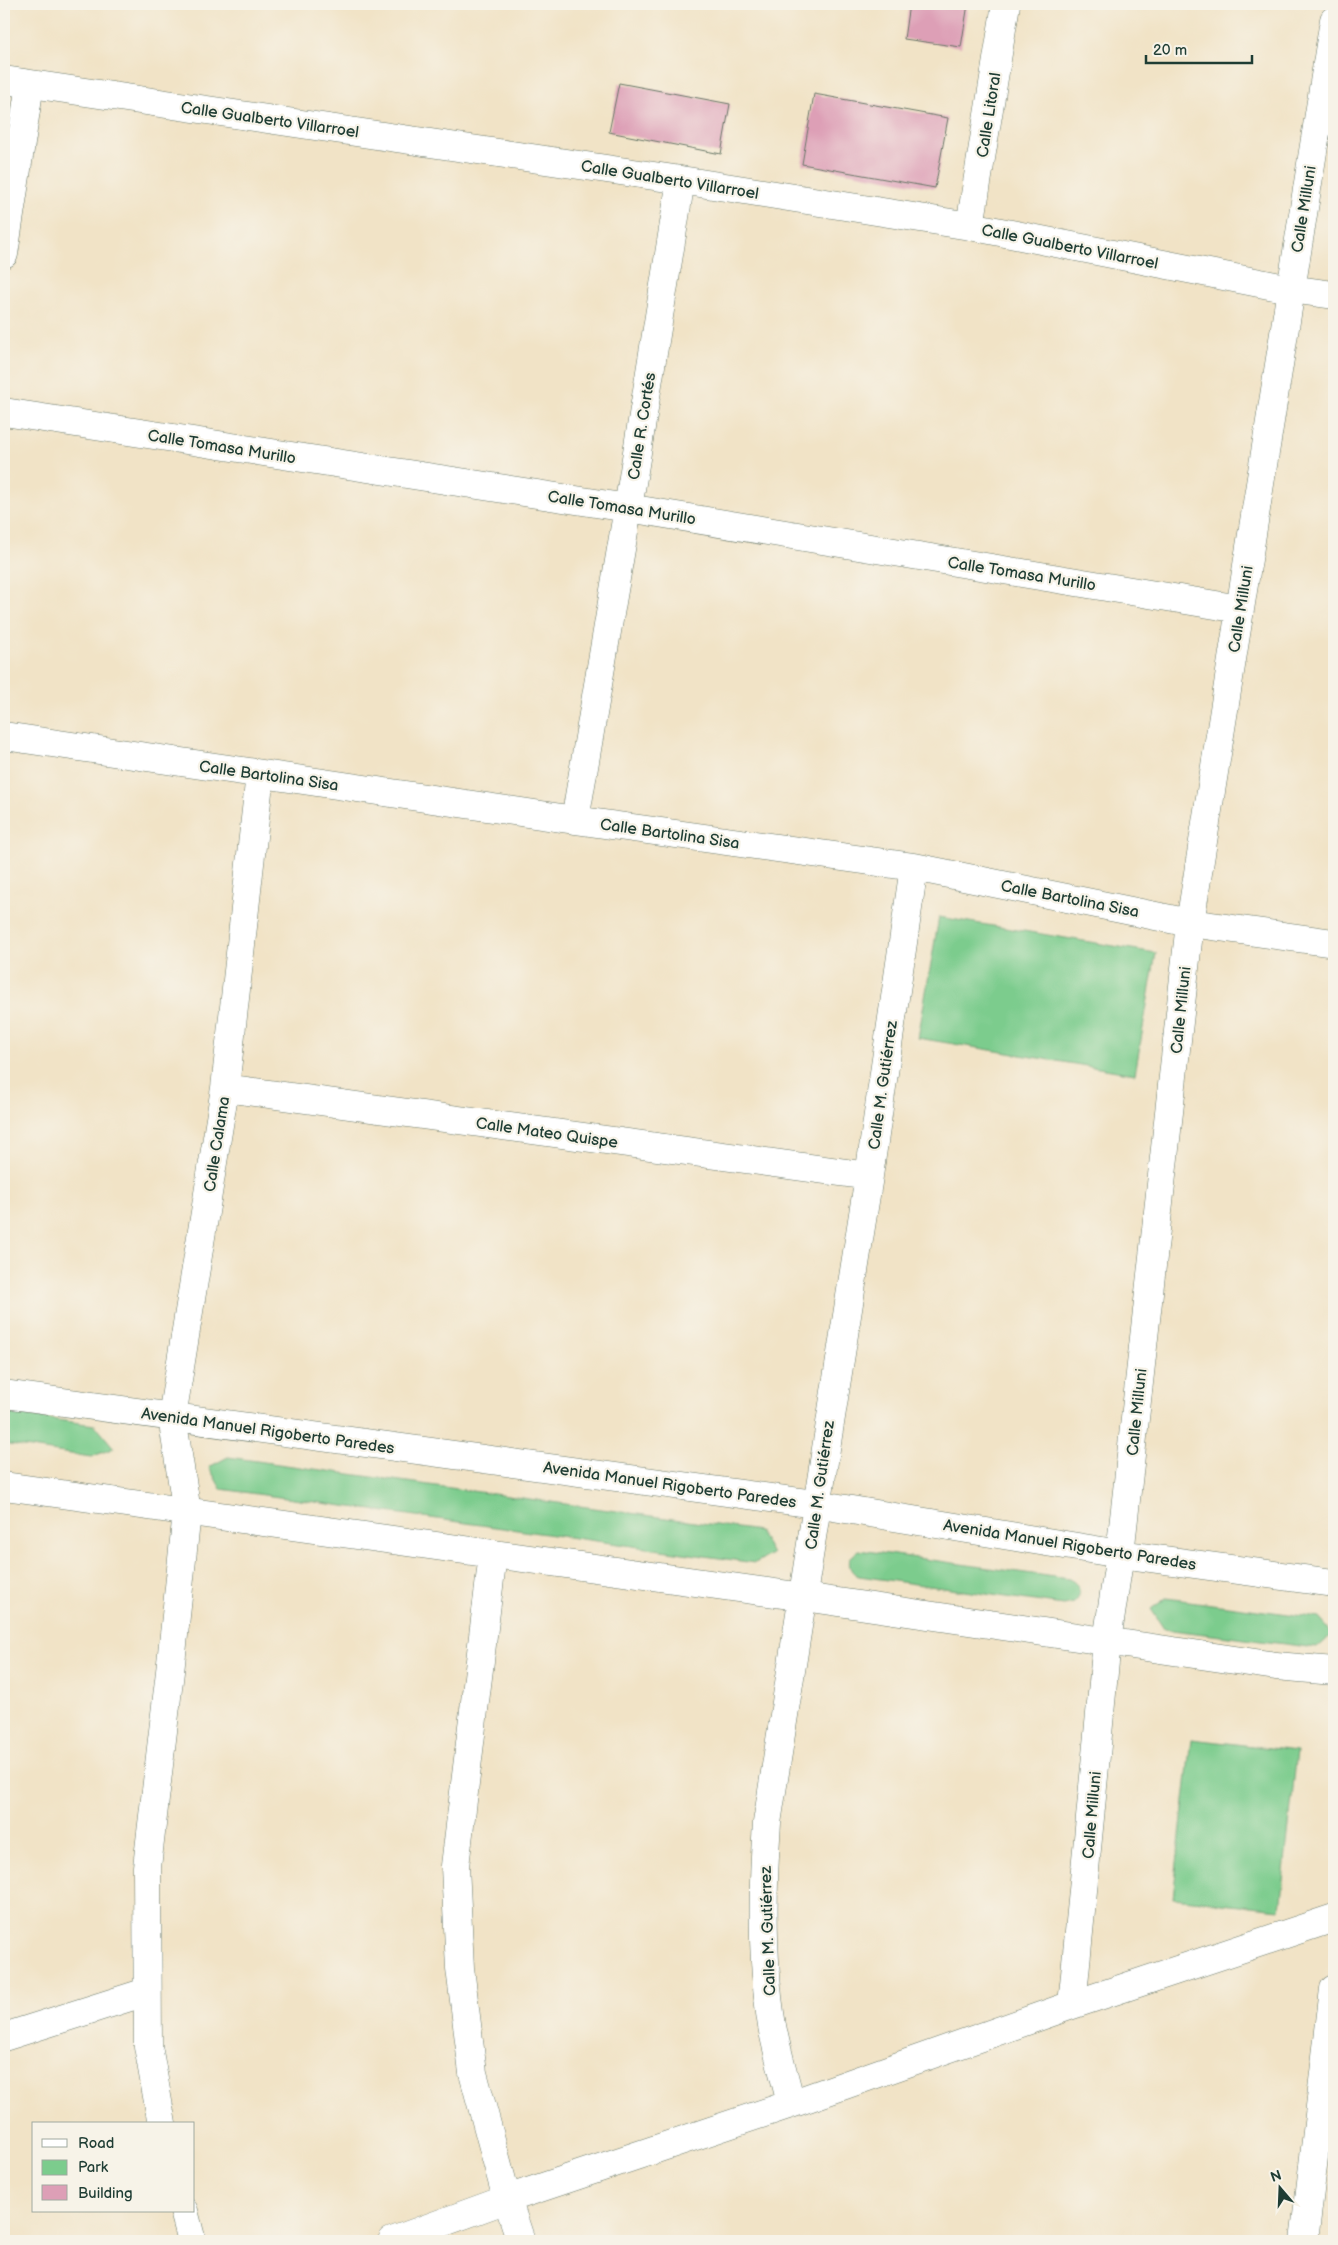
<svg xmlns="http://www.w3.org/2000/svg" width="1338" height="2245" font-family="'Balsamiq Sans',sans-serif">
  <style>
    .green { fill: #7ccc8d; stroke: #4e8460 }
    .building { fill: #dd9fb6 }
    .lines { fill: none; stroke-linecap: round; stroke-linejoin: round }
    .street-casing { stroke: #687767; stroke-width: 29 }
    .secondary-casing { stroke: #687767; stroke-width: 29 }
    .street { stroke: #fff; stroke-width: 28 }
    .secondary { stroke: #fff; stroke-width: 28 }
    .labels { text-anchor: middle; stroke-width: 4.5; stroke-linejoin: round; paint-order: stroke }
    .street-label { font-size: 16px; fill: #1f3d34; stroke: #f7f3e8 }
  </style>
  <rect width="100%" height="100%" fill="#f7f3e8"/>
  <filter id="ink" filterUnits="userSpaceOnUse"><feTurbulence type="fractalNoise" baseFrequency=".02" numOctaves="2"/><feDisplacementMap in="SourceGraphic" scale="10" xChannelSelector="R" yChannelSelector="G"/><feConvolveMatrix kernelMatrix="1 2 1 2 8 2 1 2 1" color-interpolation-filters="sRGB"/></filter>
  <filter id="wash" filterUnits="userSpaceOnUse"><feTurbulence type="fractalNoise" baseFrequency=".0096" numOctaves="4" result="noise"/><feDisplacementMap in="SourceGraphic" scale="20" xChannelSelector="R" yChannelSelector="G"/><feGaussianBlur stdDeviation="1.12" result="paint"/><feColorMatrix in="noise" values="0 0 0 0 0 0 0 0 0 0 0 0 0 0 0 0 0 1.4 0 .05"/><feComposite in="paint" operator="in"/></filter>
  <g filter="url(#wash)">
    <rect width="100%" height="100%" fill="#f1e3c6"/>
    <!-- green -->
    <path class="green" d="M 939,917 L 1156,953 L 1135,1074 L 918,1038 Z
      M 4,1413 L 95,1425 L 114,1448 L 91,1457 L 4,1444 Z
      M 228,1457 L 759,1531 L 772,1554 L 755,1563 L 221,1489 L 209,1467 Z
      M 859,1550 L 1069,1579 C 1080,1584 1083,1595 1074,1603 L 1063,1605 L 859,1576 C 851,1573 848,1566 850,1558 Z
      M 1166,1598 L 1319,1618 L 1333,1634 L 1317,1648 L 1164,1629 L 1151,1609 Z
      M 1191,1739 L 1297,1751 L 1280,1909 L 1173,1898 Z"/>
    <g id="blocks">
      <!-- building -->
      <path class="building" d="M 909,4 L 968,4 L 961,47 L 904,39 Z
        M 619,83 L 730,104 L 721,154 L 609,132 Z
        M 814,94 L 948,118 L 935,188 L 802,164 Z"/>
    </g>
  </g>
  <g filter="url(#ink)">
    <use href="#blocks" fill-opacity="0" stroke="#687767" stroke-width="1"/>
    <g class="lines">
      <!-- street casing -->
      <g class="street-casing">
        <path id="street" d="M 4,80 L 681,180 L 970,226 L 1290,289 L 1334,295
          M 970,226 L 1006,4
          M 4,254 L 30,84
          M 4,412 L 628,508 L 1240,609
          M 4,736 L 575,820 L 914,867 L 1190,923 L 1334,943
          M 575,820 L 628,508 L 681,180
          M 225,1088 L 869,1176
          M 493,1554 L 455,1866 L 460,1968 L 473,2073 L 507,2199 L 521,2241
          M 1072,2005 L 1107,1641 L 1120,1554 L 1190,923 L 1334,20
          M 4,2037 L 146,1992
          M 791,2104 C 785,2078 777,2052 772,2026 C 761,1959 762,1891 767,1823 L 869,1176 L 914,867
          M 162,2124 L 148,2046 L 147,1867 L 171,1663 L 187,1512 L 172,1417 L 225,1088 L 260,774
          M 184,2211 L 192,2241
          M 392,2241 L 507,2199 L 791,2104 L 1072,2005 L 1334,1918"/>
      </g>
      <!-- secondary casing -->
      <g class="secondary-casing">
        <path id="secondary" d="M 4,1394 L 815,1504 L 1120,1554 L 1334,1583
          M 4,1486 L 804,1597 L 1276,1666 L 1334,1671
          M 1304,2241 L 1334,1989"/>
      </g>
      <!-- street -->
      <use href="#street" class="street"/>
      <!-- secondary -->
      <use href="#secondary" class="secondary"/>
    </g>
  </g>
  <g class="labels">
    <!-- street labels -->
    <g class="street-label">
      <text transform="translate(988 115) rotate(-81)" y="6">Calle Litoral</text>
      <text transform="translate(270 119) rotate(8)" y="6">Calle Gualberto Villarroel</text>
      <text transform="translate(670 179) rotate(9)" y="6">Calle Gualberto Villarroel</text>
      <text transform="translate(1303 209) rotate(-81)" y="6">Calle Milluni</text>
      <text transform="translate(1070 246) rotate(11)" y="6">Calle Gualberto Villarroel</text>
      <text transform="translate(641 426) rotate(-81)" y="6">Calle R. Cortés</text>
      <text transform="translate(222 446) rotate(9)" y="6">Calle Tomasa Murillo</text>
      <text transform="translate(622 507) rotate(9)" y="6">Calle Tomasa Murillo</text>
      <text transform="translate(1022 573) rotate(9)" y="6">Calle Tomasa Murillo</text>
      <text transform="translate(1240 609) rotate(-81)" y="6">Calle Milluni</text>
      <text transform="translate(269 775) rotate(8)" y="6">Calle Bartolina Sisa</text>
      <text transform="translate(670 833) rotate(8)" y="6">Calle Bartolina Sisa</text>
      <text transform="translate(1070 898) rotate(11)" y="6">Calle Bartolina Sisa</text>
      <text transform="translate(1180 1010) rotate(-84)" y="6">Calle Milluni</text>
      <text transform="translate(882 1085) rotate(-82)" y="6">Calle M. Gutiérrez</text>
      <text transform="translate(547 1132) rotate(8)" y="6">Calle Mateo Quispe</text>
      <text transform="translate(216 1144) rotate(-81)" y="6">Calle Calama</text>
      <text transform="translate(1136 1412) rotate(-84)" y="6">Calle Milluni</text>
      <text transform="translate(268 1430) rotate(8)" y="6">Avenida Manuel Rigoberto Paredes</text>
      <text transform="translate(670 1484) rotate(8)" y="6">Avenida Manuel Rigoberto Paredes</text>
      <text transform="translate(819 1485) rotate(-82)" y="6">Calle M. Gutiérrez</text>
      <text transform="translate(1070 1544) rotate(9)" y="6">Avenida Manuel Rigoberto Paredes</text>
      <text transform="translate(1091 1815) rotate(-85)" y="6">Calle Milluni</text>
      <text transform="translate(767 1931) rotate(-92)" y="6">Calle M. Gutiérrez</text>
    </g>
  </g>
  <!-- margin -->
  <rect width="1338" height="2245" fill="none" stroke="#f7f3e8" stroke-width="20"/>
  <!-- legend -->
  <rect x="32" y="2122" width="162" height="90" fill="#f7f3e8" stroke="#a1aaa0"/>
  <rect x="42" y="2139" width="25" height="8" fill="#ffffff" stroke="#a1aaa0"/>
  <text x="78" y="2148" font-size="15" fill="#1f3d34">Road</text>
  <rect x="42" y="2160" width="25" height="15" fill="#7ccc8d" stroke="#a1aaa0"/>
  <text x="78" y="2172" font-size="15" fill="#1f3d34">Park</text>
  <rect x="42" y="2185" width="25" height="15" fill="#dd9fb6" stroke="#a1aaa0"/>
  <text x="78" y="2198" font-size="15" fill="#1f3d34">Building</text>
  <!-- north arrow -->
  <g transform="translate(1280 2188) rotate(341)" stroke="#f7f3e8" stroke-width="4" paint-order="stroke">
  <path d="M0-4L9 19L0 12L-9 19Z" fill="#1f3d34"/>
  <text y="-8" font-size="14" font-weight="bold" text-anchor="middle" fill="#1f3d34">N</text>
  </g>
  <!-- scale -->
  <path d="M1146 55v8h106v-8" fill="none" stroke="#1f3d34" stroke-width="2.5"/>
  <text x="1153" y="55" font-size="15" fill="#1f3d34" stroke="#f7f3e8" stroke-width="4" paint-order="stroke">20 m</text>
</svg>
